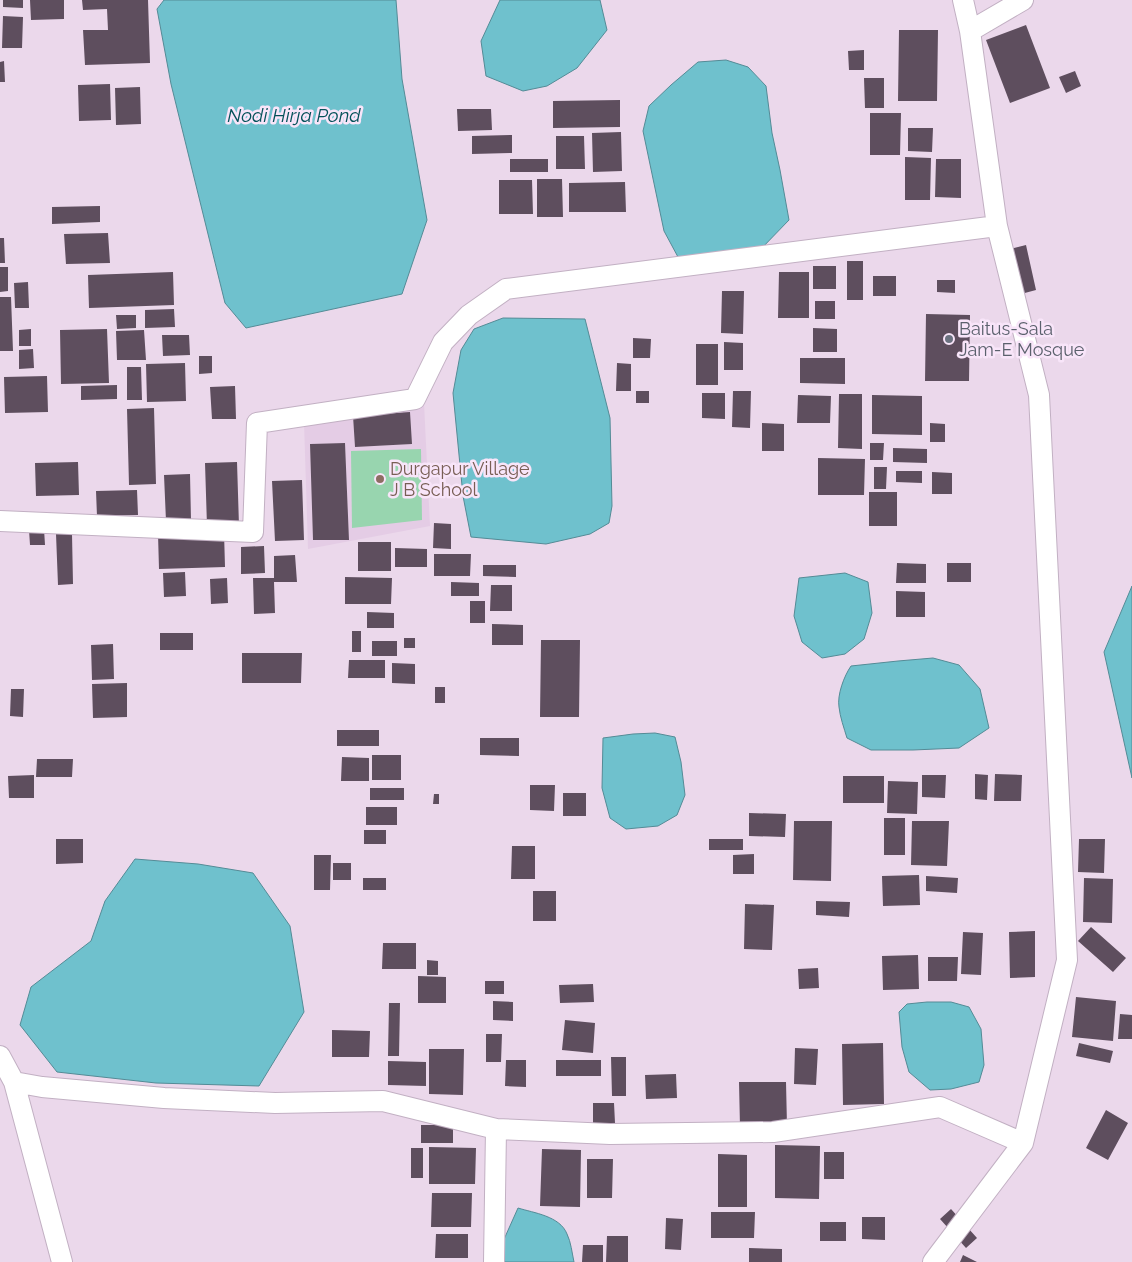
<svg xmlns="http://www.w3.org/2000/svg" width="1132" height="1262" font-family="Raleway,sans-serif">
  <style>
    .built { fill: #e4cce5; fill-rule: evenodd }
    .green { fill: #98d5af }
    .water { fill: #6fc1cd; stroke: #548b96 }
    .building { fill: #5e4e5e }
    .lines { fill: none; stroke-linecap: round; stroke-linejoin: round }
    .street-casing { stroke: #c2b0c3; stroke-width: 22 }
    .street { stroke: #fff; stroke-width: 20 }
    .worship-dot { fill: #6b7280; stroke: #f8e5f9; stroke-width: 2 }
    .education-dot { fill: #8d6e63; stroke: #f8e5f9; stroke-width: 2 }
    .labels { text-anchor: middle; stroke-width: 5; stroke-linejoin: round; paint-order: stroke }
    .worship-label { font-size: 18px; fill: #5b616d; stroke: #f8e5f9; text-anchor: start }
    .education-label { font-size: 18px; fill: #785e54; stroke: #f8e5f9; text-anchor: start }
    .water-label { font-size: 19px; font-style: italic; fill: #035159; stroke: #f8e5f9 }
  </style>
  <rect width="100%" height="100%" fill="#ebd8eb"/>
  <!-- built -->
  <path class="built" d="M 424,403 L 430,526 L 308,549 L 304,422 ZM 353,416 L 411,444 L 355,447 ZM 345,443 L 349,539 L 313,540 L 310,444 Z"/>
  <!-- green -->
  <path class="green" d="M 421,449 L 422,520 L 352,528 L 351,451 Z"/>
  <!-- water -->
  <path class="water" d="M 164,0 L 396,0 L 402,79 L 427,220 L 402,294 L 246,328 L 225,303 L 171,84 L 157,9 Z
    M 500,0 L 600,0 L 607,30 L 577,68 L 547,86 L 523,91 L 486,76 L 481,41 Z
    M 726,60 L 748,67 L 766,86 L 772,133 L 780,170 L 789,220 L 759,251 L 678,257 L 664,231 L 643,131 L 649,106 L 671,85 L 698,62 Z
    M 503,318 L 585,319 L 610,418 L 612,506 L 609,523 L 590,534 L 546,544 L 471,537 L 463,496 L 453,393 L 461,350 L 474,329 Z
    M 845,573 L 868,582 L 872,613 L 864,639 L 845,654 L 822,658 L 802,642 L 794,616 L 799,578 Z
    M 1132,586 L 1132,778 L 1104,652 Z
    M 933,658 L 959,665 L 980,689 L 989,728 L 959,748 L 913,750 L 871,750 L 847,738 C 844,728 840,717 839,707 C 837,695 844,676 851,666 L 898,661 Z
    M 655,733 L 675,737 L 681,762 L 685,795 L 677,815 L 658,826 L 626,829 L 610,818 L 602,788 L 603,738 L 633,734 Z
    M 135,859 L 198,864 L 253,873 L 290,926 L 304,1012 L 259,1086 L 156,1083 L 57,1072 L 20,1025 L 31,987 L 91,941 L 105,901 Z
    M 927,1002 L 951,1002 L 969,1007 L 981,1029 L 984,1065 L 979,1082 L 951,1089 L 930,1090 L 909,1072 L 902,1047 L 899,1012 L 907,1004 Z
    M 518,1208 C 534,1213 560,1216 567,1234 C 571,1242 572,1253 574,1262 L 502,1262 L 501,1246 Z"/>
  <!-- building -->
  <path class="building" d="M 3,0 L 23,0 L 23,8 L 3,7 Z
    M 30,0 L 64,0 L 64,19 L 31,20 Z
    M 82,0 L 148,0 L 150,63 L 85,65 L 83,30 L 108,30 L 107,9 L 83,10 Z
    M 3,16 L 23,17 L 22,48 L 2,48 Z
    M 1026,25 L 1050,88 L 1010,103 L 986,40 Z
    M 899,30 L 938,30 L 937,101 L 898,101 Z
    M 864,50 L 864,70 L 849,70 L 848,51 Z
    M 4,61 L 5,82 L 0,82 L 0,62 Z
    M 1075,71 L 1081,86 L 1066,93 L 1059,77 Z
    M 864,78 L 884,78 L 884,108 L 865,108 Z
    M 110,84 L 111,120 L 79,121 L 78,85 Z
    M 140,87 L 141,124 L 116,125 L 115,88 Z
    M 620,100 L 620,127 L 553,128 L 553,101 Z
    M 457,109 L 491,109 L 492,130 L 458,131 Z
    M 870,113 L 901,113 L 900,155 L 870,155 Z
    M 908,128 L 933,128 L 932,152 L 908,151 Z
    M 621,132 L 622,171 L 593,172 L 592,133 Z
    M 512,135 L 512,153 L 472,154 L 472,136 Z
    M 556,136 L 584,136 L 585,169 L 556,169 Z
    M 905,157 L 931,158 L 930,200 L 905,200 Z
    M 510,159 L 548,159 L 548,172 L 510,172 Z
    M 936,159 L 961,159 L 961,198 L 935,197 Z
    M 537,179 L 562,179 L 563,217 L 537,217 Z
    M 499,180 L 532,180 L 533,214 L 499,214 Z
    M 625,182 L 626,212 L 569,212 L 569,183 Z
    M 100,206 L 100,222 L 52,224 L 52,207 Z
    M 108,233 L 110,263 L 66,264 L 64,234 Z
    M 0,238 L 4,238 L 5,263 L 0,263 Z
    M 1026,245 L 1036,290 L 1021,294 L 1010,249 Z
    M 847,261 L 863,261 L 863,300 L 847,300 Z
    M 813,266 L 836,266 L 836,289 L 813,289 Z
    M 0,267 L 8,267 L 8,291 L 0,292 Z
    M 173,272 L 174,305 L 89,308 L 88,275 Z
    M 779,272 L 809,272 L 809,318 L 778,318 Z
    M 873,276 L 896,276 L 896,296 L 873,296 Z
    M 937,280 L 955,280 L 955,293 L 937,292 Z
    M 28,282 L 29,308 L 15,308 L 14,283 Z
    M 722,291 L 744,291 L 743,334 L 721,333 Z
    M 0,297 L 11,297 L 13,351 L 0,351 Z
    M 815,301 L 835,301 L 835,319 L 815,319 Z
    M 174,309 L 175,327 L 145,328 L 145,310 Z
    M 926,314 L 970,315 L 969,381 L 925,381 Z
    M 116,315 L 136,315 L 136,328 L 117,329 Z
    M 813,328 L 837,329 L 837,352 L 813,352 Z
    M 31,329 L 31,346 L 19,346 L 19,330 Z
    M 107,329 L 109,383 L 61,384 L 60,330 Z
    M 144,330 L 146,360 L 117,360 L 116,331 Z
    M 162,335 L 189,335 L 190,355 L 163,356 Z
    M 633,338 L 651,339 L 650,358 L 633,358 Z
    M 724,342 L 743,343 L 743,370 L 724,370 Z
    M 696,344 L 718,344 L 718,385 L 696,385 Z
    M 33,349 L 34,368 L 19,369 L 19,350 Z
    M 199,356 L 212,356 L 212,373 L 199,374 Z
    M 800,358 L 845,358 L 845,384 L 800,383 Z
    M 185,363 L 186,401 L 147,402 L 146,364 Z
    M 617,363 L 631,364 L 631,391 L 616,391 Z
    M 127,367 L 141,367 L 142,400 L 127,400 Z
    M 47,376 L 48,412 L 5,413 L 4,377 Z
    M 117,385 L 117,399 L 81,400 L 81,386 Z
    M 235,386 L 236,419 L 212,419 L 210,387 Z
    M 636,391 L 649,391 L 649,403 L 636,403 Z
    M 733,391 L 751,391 L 750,428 L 732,427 Z
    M 702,393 L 725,393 L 725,419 L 702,418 Z
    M 839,394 L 862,394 L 862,449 L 838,448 Z
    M 798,395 L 831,396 L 830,423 L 797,423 Z
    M 872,395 L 922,396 L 922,435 L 872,434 Z
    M 154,408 L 156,484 L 129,485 L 127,409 Z
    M 410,412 L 412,444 L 355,447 L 353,416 Z
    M 762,423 L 784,424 L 784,451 L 762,451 Z
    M 930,423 L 945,424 L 945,442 L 930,442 Z
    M 345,443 L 349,540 L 313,540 L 310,444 Z
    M 870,443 L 884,443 L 883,460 L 870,460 Z
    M 893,448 L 927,449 L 927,463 L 893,462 Z
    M 818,458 L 865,459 L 864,495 L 818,495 Z
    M 78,462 L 79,495 L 36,496 L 35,463 Z
    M 237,462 L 239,526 L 207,526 L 205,463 Z
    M 874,467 L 887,467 L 886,489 L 874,489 Z
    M 896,471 L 922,471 L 922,483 L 896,482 Z
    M 932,472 L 952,473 L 952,494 L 932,494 Z
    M 190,474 L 191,520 L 166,521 L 164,475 Z
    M 302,480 L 304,540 L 275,541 L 272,481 Z
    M 137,490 L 138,515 L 97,516 L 96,491 Z
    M 869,492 L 897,492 L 897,526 L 869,526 Z
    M 434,523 L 451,524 L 451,549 L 433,548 Z
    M 44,529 L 45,545 L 30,545 L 29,530 Z
    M 224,532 L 225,567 L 159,569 L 158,534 Z
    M 56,534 L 72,534 L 73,584 L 58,585 Z
    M 358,542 L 391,542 L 391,571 L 358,571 Z
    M 264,546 L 265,573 L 241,574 L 241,547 Z
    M 395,548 L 427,549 L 427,567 L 395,567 Z
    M 434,554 L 471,554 L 470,576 L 434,576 Z
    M 295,555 L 297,582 L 274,582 L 275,613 L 254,614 L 253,578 L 274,578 L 274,556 Z
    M 897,563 L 926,564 L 926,583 L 896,583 Z
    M 947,563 L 971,563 L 971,582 L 947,582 Z
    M 483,565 L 516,565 L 516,577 L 483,576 Z
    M 185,572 L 186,596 L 164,597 L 163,573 Z
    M 345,577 L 392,578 L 391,604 L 345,604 Z
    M 227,578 L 228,603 L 211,604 L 210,579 Z
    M 451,582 L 479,583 L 479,596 L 451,596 Z
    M 491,585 L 512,585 L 512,611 L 490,611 Z
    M 896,591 L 925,592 L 925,617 L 896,617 Z
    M 470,601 L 485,601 L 485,623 L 470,623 Z
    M 367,612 L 394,613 L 394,628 L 367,628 Z
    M 492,624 L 523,625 L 523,645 L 492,645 Z
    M 352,631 L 361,631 L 361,652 L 352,652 Z
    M 160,633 L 193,633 L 193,650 L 160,650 Z
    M 404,638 L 415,638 L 415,648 L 404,648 Z
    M 541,640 L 580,640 L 579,717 L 540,717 Z
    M 372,641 L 397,641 L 397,656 L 372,656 Z
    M 113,644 L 114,679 L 92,680 L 91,645 Z
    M 242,653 L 302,653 L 301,683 L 242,683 Z
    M 349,660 L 385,660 L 385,678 L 348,678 Z
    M 392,663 L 415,664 L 415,684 L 392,683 Z
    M 127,683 L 127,717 L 93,718 L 92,684 Z
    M 435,687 L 445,687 L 445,703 L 435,703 Z
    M 11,689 L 24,689 L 23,717 L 10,716 Z
    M 337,730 L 379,730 L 379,746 L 337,746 Z
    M 480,738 L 519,738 L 519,756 L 480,755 Z
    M 372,755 L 401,755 L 401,780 L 372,780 Z
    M 342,757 L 369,758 L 369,781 L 341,781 Z
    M 37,759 L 73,759 L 72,777 L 36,777 Z
    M 975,774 L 988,775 L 987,800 L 975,799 Z
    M 995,774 L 1022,775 L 1021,801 L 994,801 Z
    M 34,775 L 34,798 L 9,798 L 8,776 Z
    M 922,775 L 946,775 L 945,798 L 922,797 Z
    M 843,776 L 884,776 L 884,803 L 843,803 Z
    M 888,781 L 918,782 L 917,814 L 887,813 Z
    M 530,785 L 555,785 L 554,811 L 530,810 Z
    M 370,788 L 404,788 L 404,800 L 370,800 Z
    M 563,793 L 586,793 L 586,816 L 563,816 Z
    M 434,794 L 439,794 L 439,804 L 433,804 Z
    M 366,807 L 397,807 L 397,825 L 366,825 Z
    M 749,813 L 786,814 L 785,837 L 749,836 Z
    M 884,818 L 905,818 L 905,855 L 884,855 Z
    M 794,821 L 832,821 L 831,881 L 793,880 Z
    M 912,821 L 949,821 L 947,866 L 911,865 Z
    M 364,830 L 386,830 L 386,844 L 364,844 Z
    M 56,839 L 83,839 L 83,863 L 56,864 Z
    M 709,839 L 743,839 L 743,850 L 709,850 Z
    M 1079,839 L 1105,839 L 1104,873 L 1078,872 Z
    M 512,846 L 535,846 L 535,879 L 511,879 Z
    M 754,854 L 754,874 L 733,874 L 733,855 Z
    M 314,855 L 331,855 L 330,890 L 314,890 Z
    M 333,863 L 351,863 L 351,880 L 333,880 Z
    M 919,875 L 920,905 L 883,906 L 882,876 Z
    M 926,876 L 958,878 L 957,893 L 926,891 Z
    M 363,878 L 386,878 L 386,890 L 363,890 Z
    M 1084,878 L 1113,879 L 1112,923 L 1083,922 Z
    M 533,891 L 556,891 L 556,921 L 533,921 Z
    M 816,901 L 850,902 L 849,917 L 816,915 Z
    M 745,904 L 774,905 L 772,950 L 744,949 Z
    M 1091,927 L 1126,958 L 1113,972 L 1078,941 Z
    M 1035,931 L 1035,977 L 1010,978 L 1009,932 Z
    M 963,932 L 983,933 L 981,975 L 961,974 Z
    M 383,943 L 416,943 L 416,969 L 382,969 Z
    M 918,955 L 919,989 L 883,990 L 882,956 Z
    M 928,957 L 958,957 L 957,981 L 928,981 Z
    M 427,960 L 438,961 L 438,975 L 427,975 Z
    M 818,968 L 819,988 L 799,989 L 798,969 Z
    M 418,976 L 446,977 L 446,1003 L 418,1003 Z
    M 485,981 L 504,981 L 504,994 L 485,994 Z
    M 593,984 L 594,1002 L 560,1003 L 559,985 Z
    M 1076,997 L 1116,1001 L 1113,1041 L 1072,1037 Z
    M 493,1001 L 513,1002 L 513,1021 L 493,1020 Z
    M 389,1003 L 400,1003 L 399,1056 L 388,1056 Z
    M 1120,1014 L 1132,1015 L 1132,1039 L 1118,1039 Z
    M 565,1020 L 595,1023 L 593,1053 L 562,1050 Z
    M 332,1030 L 370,1031 L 369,1057 L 332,1057 Z
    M 486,1034 L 502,1034 L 501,1062 L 486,1062 Z
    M 883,1043 L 884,1104 L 843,1105 L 842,1044 Z
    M 1079,1043 L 1113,1051 L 1110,1063 L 1076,1056 Z
    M 795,1048 L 818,1049 L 816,1085 L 794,1084 Z
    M 429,1049 L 464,1049 L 463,1095 L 429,1094 Z
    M 611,1057 L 626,1057 L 626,1096 L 612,1096 Z
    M 506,1060 L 526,1060 L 526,1087 L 505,1086 Z
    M 556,1060 L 601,1060 L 601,1076 L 556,1076 Z
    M 388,1061 L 426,1062 L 426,1086 L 388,1085 Z
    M 676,1074 L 677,1098 L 646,1099 L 645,1075 Z
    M 739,1082 L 786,1082 L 787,1126 L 740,1127 Z
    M 593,1103 L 614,1103 L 615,1123 L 593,1123 Z
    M 1106,1110 L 1128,1123 L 1108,1160 L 1086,1148 Z
    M 421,1125 L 453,1125 L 453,1143 L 421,1143 Z
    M 775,1145 L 820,1146 L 819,1199 L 775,1198 Z
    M 429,1147 L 476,1148 L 475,1184 L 429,1184 Z
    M 411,1148 L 423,1148 L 423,1178 L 411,1178 Z
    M 542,1149 L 581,1150 L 580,1207 L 540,1206 Z
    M 824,1152 L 844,1152 L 844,1179 L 824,1179 Z
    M 718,1154 L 747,1155 L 747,1207 L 718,1207 Z
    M 587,1159 L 613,1159 L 612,1198 L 587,1198 Z
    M 432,1193 L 472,1193 L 471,1227 L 431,1227 Z
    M 951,1209 L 977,1238 L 966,1248 L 940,1219 Z
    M 711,1212 L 755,1212 L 754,1238 L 711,1238 Z
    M 862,1217 L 885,1217 L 885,1240 L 862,1239 Z
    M 666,1218 L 683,1219 L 681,1250 L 665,1249 Z
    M 820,1222 L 846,1222 L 846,1241 L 820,1241 Z
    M 436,1234 L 468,1234 L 468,1258 L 435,1258 Z
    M 607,1236 L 628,1236 L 628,1262 L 606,1262 Z
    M 583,1245 L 603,1245 L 603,1262 L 582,1262 Z
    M 749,1248 L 782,1249 L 782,1262 L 749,1262 Z
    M 963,1255 L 977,1262 L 960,1262 Z"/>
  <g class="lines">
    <!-- street casing -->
    <g class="street-casing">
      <path id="street" d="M 970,31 L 1023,0
        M 0,521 L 253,532 L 257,423 L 415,399 L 443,342 L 469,315 L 506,289 L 997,226
        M 0,1056 L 14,1082 L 62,1262
        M 14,1082 L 42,1087 L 164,1098 L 275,1103 L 383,1101 L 496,1129 L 610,1134 L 773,1132 L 940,1107 L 1023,1143
        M 494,1262 L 496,1129
        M 933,1262 L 1023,1143 L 1067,960 L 1039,395 L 997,226 L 970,31 L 963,0"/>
    </g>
    <!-- street -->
    <use href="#street" class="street"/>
  </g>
  <!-- markers -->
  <circle class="worship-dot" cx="949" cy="339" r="5"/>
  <circle class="education-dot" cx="380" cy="479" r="5"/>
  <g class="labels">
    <!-- worship labels -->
    <g class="worship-label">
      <text x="959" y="335">Baitus-Sala<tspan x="959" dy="21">Jam-E Mosque</tspan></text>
    </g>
    <!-- education labels -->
    <g class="education-label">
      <text x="390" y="475">Durgapur Village<tspan x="390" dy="21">J B School</tspan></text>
    </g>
    <!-- water labels -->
    <g class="water-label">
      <text x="294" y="122">Nodi Hirja Pond</text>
    </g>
  </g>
</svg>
